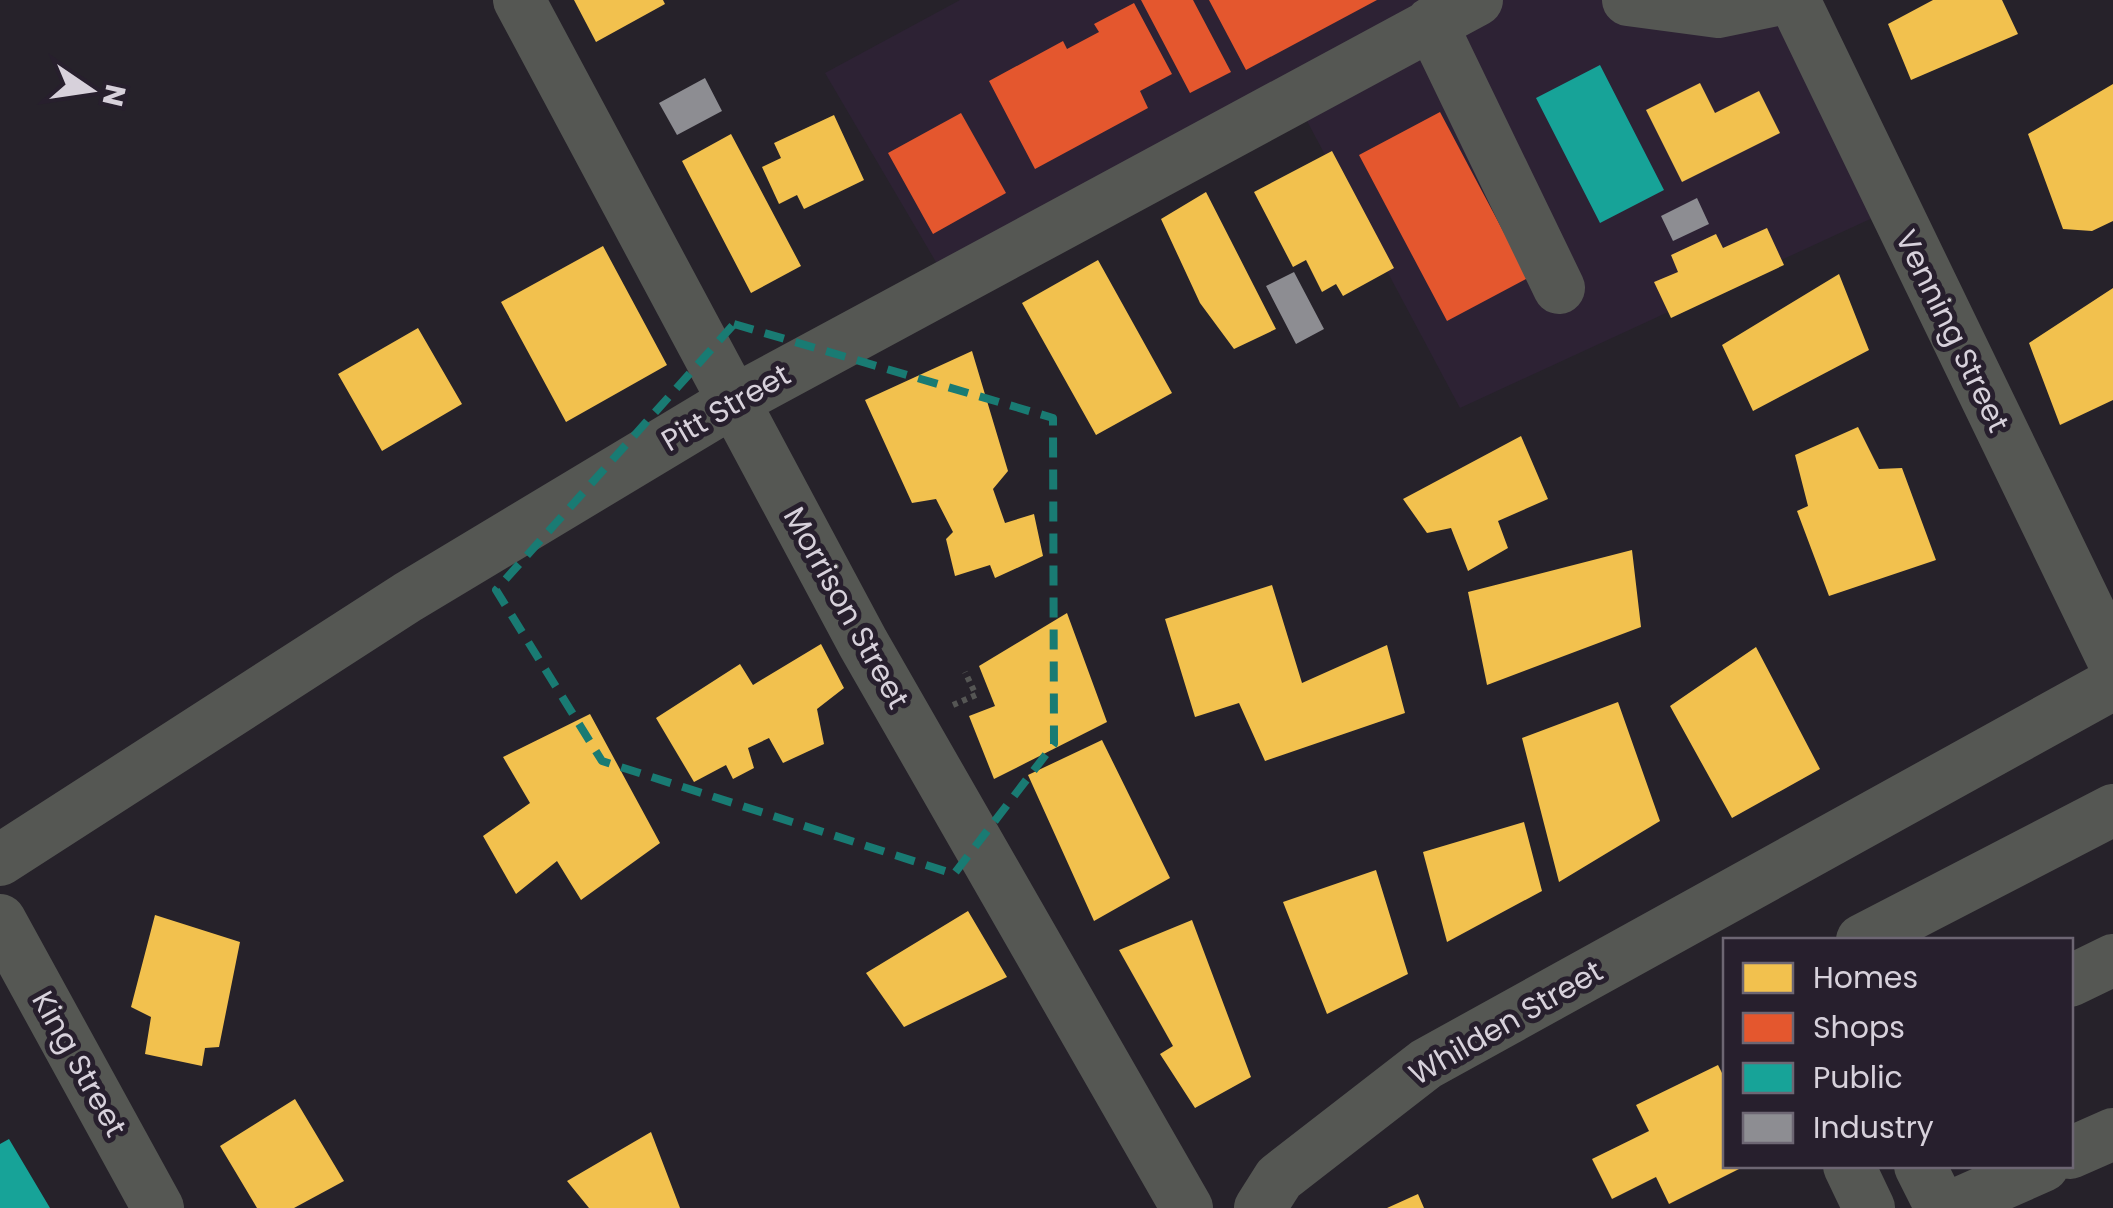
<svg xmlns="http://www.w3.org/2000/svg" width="2113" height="1208" font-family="Poppins,sans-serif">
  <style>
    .built { fill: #2d2234 }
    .homes { fill: #f2c14e }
    .shops { fill: #e4572e }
    .public { fill: #17a398 }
    .industry { fill: #8d8d92 }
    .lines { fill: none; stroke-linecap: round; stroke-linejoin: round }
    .path { stroke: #555654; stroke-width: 6; stroke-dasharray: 5 5; stroke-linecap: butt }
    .minor { stroke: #555753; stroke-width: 52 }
    .marked { fill: none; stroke: #197b73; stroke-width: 8; stroke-dasharray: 20 12; stroke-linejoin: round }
    .labels { text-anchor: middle; stroke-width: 10; stroke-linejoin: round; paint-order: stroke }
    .street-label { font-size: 30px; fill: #d7d1db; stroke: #271f2d }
  </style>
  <rect width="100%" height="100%" fill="#26222a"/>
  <!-- built -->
  <path class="built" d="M 960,0 L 1794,0 L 1892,209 L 1460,408 L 1299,106 L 953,291 L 825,73 Z"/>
  <!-- homes -->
  <path class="homes" d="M 574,0 L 663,0 L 665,4 L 596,42 Z
    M 1933,0 L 2002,0 L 2018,34 L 1911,80 L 1888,24 Z
    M 1700,83 L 1715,113 L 1759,91 L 1780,133 L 1682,182 L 1646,110 Z
    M 2113,84 L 2113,221 L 2092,231 L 2063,229 L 2028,134 Z
    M 834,115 L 864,180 L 804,209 L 797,195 L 779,204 L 762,167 L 781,158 L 774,143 Z
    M 731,134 L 801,266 L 751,293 L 682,161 Z
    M 1332,151 L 1394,268 L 1343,296 L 1336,284 L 1322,292 L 1306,260 L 1293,267 L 1254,192 Z
    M 1206,192 L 1276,329 L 1234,349 L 1200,303 L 1161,219 Z
    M 1767,228 L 1784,265 L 1671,318 L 1654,282 L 1678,272 L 1671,255 L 1716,234 L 1723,248 Z
    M 603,246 L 667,365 L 566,422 L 501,302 Z
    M 1098,260 L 1172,393 L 1096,435 L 1022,303 Z
    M 1839,274 L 1869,350 L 1753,411 L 1722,345 Z
    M 2113,288 L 2113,400 L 2060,425 L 2029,343 Z
    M 418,328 L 462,404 L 382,451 L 338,374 Z
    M 972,351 L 1008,471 L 993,489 L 1005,523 L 1034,514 L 1043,556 L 995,578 L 990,565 L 955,576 L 946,539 L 953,532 L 936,499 L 912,503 L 865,400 Z
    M 1858,427 L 1879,469 L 1902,468 L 1936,560 L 1829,596 L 1797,511 L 1808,506 L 1795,455 Z
    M 1521,436 L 1548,499 L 1498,521 L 1508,548 L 1468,571 L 1451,528 L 1427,533 L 1403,499 Z
    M 1632,550 L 1641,627 L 1487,685 L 1468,592 Z
    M 1272,585 L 1302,683 L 1387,645 L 1405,713 L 1265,761 L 1239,703 L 1195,717 L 1165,619 Z
    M 1067,613 L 1107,722 L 994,779 L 969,716 L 995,706 L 979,666 Z
    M 821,644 L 844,688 L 817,709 L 824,744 L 783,763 L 769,738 L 748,748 L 754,768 L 733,779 L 726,765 L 694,782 L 656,718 L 740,664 L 753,685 Z
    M 1756,647 L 1820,769 L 1732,818 L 1670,706 Z
    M 1618,702 L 1660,821 L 1559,882 L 1522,738 Z
    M 590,714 L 660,843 L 581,900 L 557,861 L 516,894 L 483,836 L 530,803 L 503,757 Z
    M 1102,740 L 1170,878 L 1094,921 L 1028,775 Z
    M 1524,822 L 1542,891 L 1447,942 L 1423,852 Z
    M 1376,870 L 1408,974 L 1327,1014 L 1283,902 Z
    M 968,911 L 1007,977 L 904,1027 L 866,973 Z
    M 155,915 L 240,942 L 219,1047 L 205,1048 L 202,1066 L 145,1054 L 151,1017 L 131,1007 Z
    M 1192,920 L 1251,1077 L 1195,1108 L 1160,1054 L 1173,1046 L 1119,950 Z
    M 1718,1065 L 1726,1081 L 1726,1166 L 1745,1166 L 1669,1204 L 1656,1177 L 1612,1199 L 1592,1159 L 1649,1131 L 1636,1105 Z
    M 295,1099 L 344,1181 L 294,1208 L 257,1208 L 220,1146 Z
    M 651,1132 L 680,1208 L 589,1208 L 567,1181 Z
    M 1418,1194 L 1424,1208 L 1387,1208 Z"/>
  <!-- shops -->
  <path class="shops" d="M 1141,0 L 1193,0 L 1231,72 L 1190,93 Z
    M 1209,0 L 1377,0 L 1246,70 Z
    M 1134,3 L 1172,74 L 1140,91 L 1148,108 L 1035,169 L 989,81 L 1063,41 L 1067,49 L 1099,32 L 1094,24 Z
    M 1440,112 L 1528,278 L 1447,321 L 1359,155 Z
    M 961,113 L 1006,193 L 933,234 L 888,153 Z"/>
  <!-- public -->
  <path class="public" d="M 1600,65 L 1664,190 L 1600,223 L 1536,98 Z
    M 9,1139 L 50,1208 L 0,1208 L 0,1144 Z"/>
  <!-- industry -->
  <path class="industry" d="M 705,78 L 722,111 L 677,135 L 659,103 Z
    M 1697,198 L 1709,224 L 1673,241 L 1661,216 Z
    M 1294,272 L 1324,329 L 1296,344 L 1266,286 Z"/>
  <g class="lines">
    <!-- path -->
    <path class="path" d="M 953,705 L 976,695 L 965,672"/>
    <!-- minor -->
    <path class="minor" d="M 519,0 L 863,643 L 1187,1208
      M 1628,0 L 1718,12 L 1776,0
      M 1794,0 L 2113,660
      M 1431,23 L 1559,288
      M 0,860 L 408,597 L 734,401 L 1477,0
      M 0,920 L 158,1208
      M 1862,940 L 2113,810
      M 2070,981 L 2113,960
      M 2070,1153 L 2113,1134
      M 1849,1166 L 1869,1208
      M 1920,1166 L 1941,1208
      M 1260,1208 L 1279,1178 L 1426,1064 L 2113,684
      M 1948,1208 L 2043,1166"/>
  </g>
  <!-- marked area -->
  <path class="marked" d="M 734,324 L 1053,418 L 1054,744 L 954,874 L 602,761 L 496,590 Z"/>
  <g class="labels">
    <!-- street labels -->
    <g class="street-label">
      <text transform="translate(1952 331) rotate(64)" y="10">Venning Street</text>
      <text transform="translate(726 408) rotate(-30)" y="10">Pitt Street</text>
      <text transform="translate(846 608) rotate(61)" y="10">Morrison Street</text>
      <text transform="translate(1506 1023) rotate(-30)" y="10">Whilden Street</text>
      <text transform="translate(79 1064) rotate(61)" y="10">King Street</text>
    </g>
  </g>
  <!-- legend -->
  <rect x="1723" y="938" width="350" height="230" fill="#271f2d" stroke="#6d6673" stroke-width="2.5"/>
  <rect x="1743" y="963" width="50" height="30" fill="#f2c14e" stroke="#6d6673" stroke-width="2.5"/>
  <text x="1813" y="988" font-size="30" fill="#d7d1db">Homes</text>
  <rect x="1743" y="1013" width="50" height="30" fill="#e4572e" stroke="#6d6673" stroke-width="2.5"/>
  <text x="1813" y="1038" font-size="30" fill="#d7d1db">Shops</text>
  <rect x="1743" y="1063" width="50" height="30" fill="#17a398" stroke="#6d6673" stroke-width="2.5"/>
  <text x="1813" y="1088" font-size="30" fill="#d7d1db">Public</text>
  <rect x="1743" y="1113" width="50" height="30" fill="#8d8d92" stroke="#6d6673" stroke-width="2.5"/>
  <text x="1813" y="1138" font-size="30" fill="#d7d1db">Industry</text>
  <!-- north arrow -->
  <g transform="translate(90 90) rotate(103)" stroke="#271f2d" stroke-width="8" paint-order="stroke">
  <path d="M0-8L18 38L0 25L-18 38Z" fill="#d7d1db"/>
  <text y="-15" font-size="28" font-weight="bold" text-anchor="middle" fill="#d7d1db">N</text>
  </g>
</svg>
